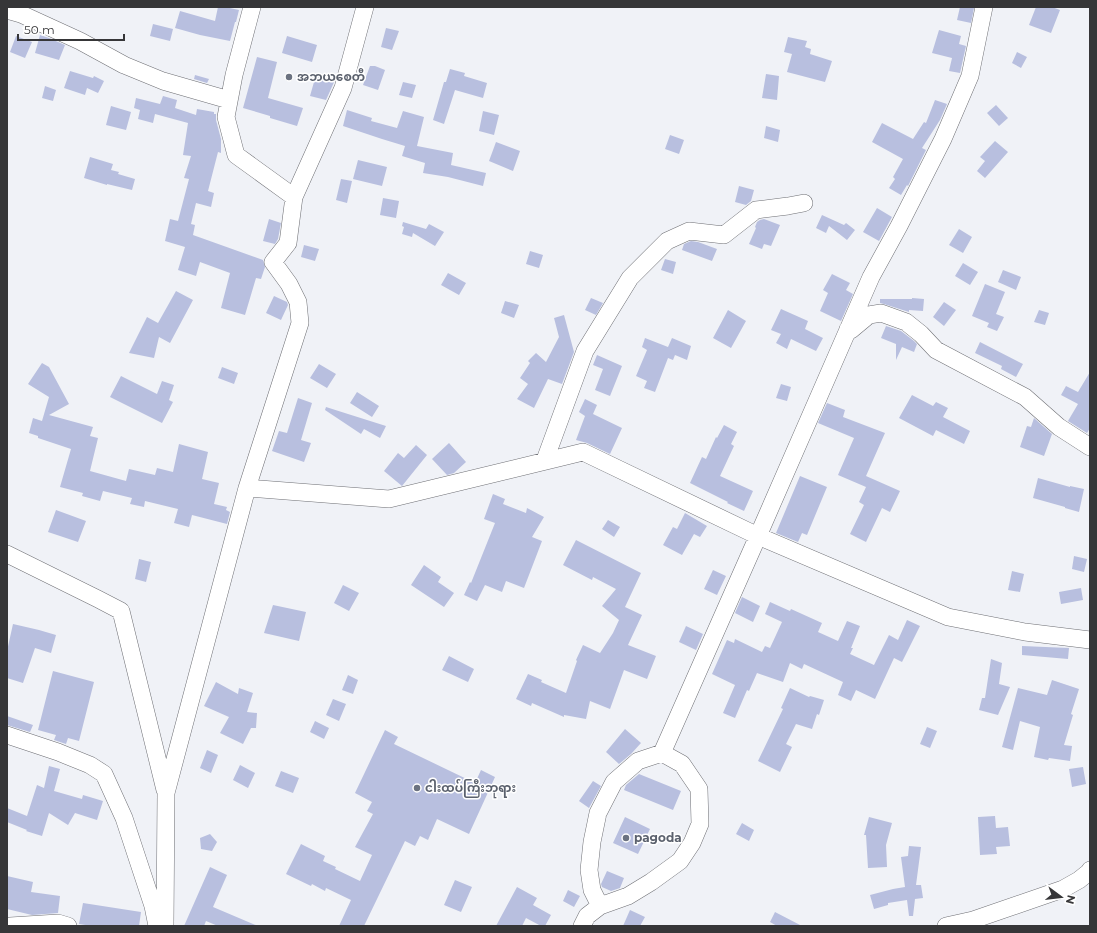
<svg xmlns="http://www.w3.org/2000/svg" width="1097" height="933" font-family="Montserrat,'Noto Sans Myanmar',sans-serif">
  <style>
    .building { fill: #b8bfdf }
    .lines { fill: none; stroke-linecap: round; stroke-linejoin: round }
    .minor-casing { stroke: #6e6f74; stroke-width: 18 }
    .minor { stroke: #fff; stroke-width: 17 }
    .worship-dot { fill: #6b7280; stroke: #fff; stroke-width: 1.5 }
    .labels { text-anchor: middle; stroke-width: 3; stroke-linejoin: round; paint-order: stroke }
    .worship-label { font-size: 12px; font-weight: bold; fill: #5b616d; stroke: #fff; text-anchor: start }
  </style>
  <rect width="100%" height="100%" fill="#f0f2f7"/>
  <!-- building -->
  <path class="building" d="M 218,7 L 225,7 L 239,10 L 236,22 L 235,22 L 230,41 L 200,35 L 175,28 L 180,11 L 215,21 Z
    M 960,7 L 974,8 L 971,23 L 957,20 Z
    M 1036,7 L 1052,7 L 1060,10 L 1051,33 L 1029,25 Z
    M 153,24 L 173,29 L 170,41 L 150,36 Z
    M 386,28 L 399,31 L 392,50 L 381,47 Z
    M 939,30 L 961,36 L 959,44 L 966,46 L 960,73 L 949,71 L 952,58 L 932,53 Z
    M 40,35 L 49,38 L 65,45 L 59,60 L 35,53 Z
    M 16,36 L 32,42 L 25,58 L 10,52 Z
    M 287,36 L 317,45 L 312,62 L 282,53 Z
    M 788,37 L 807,41 L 805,47 L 811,49 L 810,54 L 832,61 L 825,82 L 787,72 L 792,54 L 784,52 Z
    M 1017,52 L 1027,57 L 1021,68 L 1012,63 Z
    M 257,57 L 277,62 L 268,98 L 303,108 L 297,126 L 270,118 L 270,116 L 243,108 Z
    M 370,66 L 375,66 L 385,70 L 378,90 L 363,85 Z
    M 450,69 L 465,73 L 464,76 L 487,83 L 483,98 L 455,90 L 444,124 L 433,120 L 444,82 L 446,82 Z
    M 70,71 L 93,78 L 94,76 L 104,81 L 98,93 L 87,88 L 85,95 L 64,88 Z
    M 766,74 L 779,76 L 777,100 L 762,98 Z
    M 195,75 L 209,79 L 207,83 L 194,79 Z
    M 316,75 L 335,80 L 326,100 L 310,96 Z
    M 403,82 L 416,85 L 412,98 L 399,95 Z
    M 45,86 L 56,90 L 53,101 L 42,98 Z
    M 163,96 L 177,100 L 175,108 L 196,115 L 197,109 L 214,112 L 214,114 L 216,114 L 216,120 L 221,139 L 221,153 L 218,152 L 208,191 L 214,193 L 211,207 L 196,203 L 191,224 L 195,225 L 193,235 L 263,260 L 265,267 L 261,279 L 256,278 L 245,315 L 221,308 L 230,273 L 200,262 L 196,276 L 178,270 L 185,247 L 165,241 L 170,219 L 178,221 L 189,179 L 184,178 L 191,156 L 183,155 L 188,123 L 155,114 L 153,123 L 138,119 L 140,110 L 134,108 L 136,98 L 160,104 Z
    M 935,100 L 947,104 L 940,120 L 922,148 L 926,150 L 908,186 L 907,185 L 901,195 L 889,188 L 895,179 L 893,177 L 903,159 L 872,142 L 882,123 L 913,139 L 924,122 L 926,123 Z
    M 996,105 L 1008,118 L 999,126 L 987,113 Z
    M 111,106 L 131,112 L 126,130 L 106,125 Z
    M 347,110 L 372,118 L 371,121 L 397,128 L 403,111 L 424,117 L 417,146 L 453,153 L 451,165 L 486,173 L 483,186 L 448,177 L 423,173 L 425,163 L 402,156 L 405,146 L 382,139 L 343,126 Z
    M 483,111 L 499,115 L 494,135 L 479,131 Z
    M 766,126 L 780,130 L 778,142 L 764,138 Z
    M 670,135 L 684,140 L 679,154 L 665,149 Z
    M 995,141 L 1008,152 L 985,178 L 977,171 L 985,161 L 980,157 Z
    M 496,142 L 520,151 L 513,171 L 489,161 Z
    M 90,157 L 113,164 L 111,170 L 119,172 L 118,174 L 135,179 L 132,190 L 107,184 L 107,185 L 84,178 Z
    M 358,160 L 387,167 L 382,186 L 353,179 Z
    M 341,179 L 352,181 L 347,203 L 336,200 Z
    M 739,186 L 754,190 L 751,201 L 746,205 L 735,202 Z
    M 383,198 L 399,201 L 396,218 L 380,215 Z
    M 877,208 L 892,217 L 879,241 L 863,232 Z
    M 822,215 L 844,225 L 846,223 L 855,230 L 847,240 L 829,226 L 826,233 L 816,228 Z
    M 269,219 L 281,223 L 278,239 L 275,244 L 263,241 Z
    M 764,219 L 780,225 L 771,246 L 764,244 L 762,249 L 749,244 L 756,228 L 755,227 L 757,222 L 760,220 Z
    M 403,222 L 426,229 L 429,224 L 444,232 L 435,246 L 413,233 L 412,237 L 402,234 L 404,227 L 402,226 Z
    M 959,229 L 972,237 L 963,253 L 949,245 Z
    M 691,241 L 698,242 L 717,249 L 712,261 L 682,250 L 684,244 Z
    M 304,245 L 319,249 L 315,261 L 301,257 Z
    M 530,251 L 543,255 L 539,268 L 526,264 Z
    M 665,259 L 676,262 L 673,274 L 661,270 Z
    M 963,263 L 978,272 L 970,285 L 955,276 Z
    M 1003,270 L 1021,277 L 1016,290 L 998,282 Z
    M 448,273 L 466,283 L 459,295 L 441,285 Z
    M 832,274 L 850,283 L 846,290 L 853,294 L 841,321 L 820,311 L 828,293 L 823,290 Z
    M 985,284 L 1005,292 L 996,314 L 1004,317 L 997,331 L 987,327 L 989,323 L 972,316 Z
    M 176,291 L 193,300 L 170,343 L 159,337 L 154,358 L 129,353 L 147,317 L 158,323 Z
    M 274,296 L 287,302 L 288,305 L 281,320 L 266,313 Z
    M 591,298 L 603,303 L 596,315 L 585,310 Z
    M 912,298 L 924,299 L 923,311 L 909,310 L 909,312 L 884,304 L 880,303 L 880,299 L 912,299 Z
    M 505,301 L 519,305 L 514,318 L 501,313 Z
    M 944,302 L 956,310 L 944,326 L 933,317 Z
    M 781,309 L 808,321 L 805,329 L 823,338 L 816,351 L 791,339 L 787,349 L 776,343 L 781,334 L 771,330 Z
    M 728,310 L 746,321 L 731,348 L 713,338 Z
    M 1039,310 L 1049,313 L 1045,325 L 1034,322 Z
    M 564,315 L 574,352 L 562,384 L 548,379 L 534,408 L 517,399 L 528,384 L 520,378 L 530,363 L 528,361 L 536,353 L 546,362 L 559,337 L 554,318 Z
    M 886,326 L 901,331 L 914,341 L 917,344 L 914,352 L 902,347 L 896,360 L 896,344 L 881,338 Z
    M 645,338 L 668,347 L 672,338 L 691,346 L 687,360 L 675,355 L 673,360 L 668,358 L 655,392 L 644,388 L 647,381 L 636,376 L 647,350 L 642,347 Z
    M 980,342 L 1023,364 L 1016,377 L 1001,369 L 1002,366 L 975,353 Z
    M 597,355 L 622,366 L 610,396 L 595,390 L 603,369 L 593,365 Z
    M 42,363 L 49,367 L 69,404 L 49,415 L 93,427 L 90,436 L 98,438 L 90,471 L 126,481 L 129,469 L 155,475 L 157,468 L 173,472 L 179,444 L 208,452 L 202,479 L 219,483 L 214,504 L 227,507 L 226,510 L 230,512 L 227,524 L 192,515 L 189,527 L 174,523 L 178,509 L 145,501 L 144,507 L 130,504 L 132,498 L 103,491 L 100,501 L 82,496 L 83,493 L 60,487 L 71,449 L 38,438 L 38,436 L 29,433 L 33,418 L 42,421 L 49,397 L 28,384 Z
    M 319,364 L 336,374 L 327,388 L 310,378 Z
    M 222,367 L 238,373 L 234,384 L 218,378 Z
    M 1090,372 L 1090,428 L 1087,433 L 1068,421 L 1078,404 L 1061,395 L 1066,386 L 1078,392 Z
    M 121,376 L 157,394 L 162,381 L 174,385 L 169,400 L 173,402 L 162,423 L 110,397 Z
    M 781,384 L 791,387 L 787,401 L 776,398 Z
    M 357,392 L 379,406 L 372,417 L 350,403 Z
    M 912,395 L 933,406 L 936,402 L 948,408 L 943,417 L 970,431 L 964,444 L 936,430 L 933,436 L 899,418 Z
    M 298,398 L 312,403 L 301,440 L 311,443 L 304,462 L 272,451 L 279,431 L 287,433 Z
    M 585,399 L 597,405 L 593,414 L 622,428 L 610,454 L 587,443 L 576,440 L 585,416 L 579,412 Z
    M 827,403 L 845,410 L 843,417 L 885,433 L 866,476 L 900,491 L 890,512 L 882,508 L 866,542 L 850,534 L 864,505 L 859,502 L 866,487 L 838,475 L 854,438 L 818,423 Z
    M 326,407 L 348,414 L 386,426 L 380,438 L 364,429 L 361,434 L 325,410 Z
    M 1034,418 L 1052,434 L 1044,456 L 1020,447 L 1027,426 L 1031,427 Z
    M 724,425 L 737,432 L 731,444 L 734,446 L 720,476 L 753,491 L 744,511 L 727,503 L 728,502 L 690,483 L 702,457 L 706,459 L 716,437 L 717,438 Z
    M 449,443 L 466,462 L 454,473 L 447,475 L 432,459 Z
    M 416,445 L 427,455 L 402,486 L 384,471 L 398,453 L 404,458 Z
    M 800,476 L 827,487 L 807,535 L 802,533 L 798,542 L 776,533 Z
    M 1038,478 L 1070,487 L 1070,486 L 1084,489 L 1079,512 L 1065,508 L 1065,507 L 1033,498 Z
    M 493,494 L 505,499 L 503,504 L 526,513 L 527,508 L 544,517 L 532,537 L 542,541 L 524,588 L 506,581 L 502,592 L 485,585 L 477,601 L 464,595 L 470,582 L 471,583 L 495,523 L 484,519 Z
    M 56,510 L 86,521 L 78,542 L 48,532 Z
    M 685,513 L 707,526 L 700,537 L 694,534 L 682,555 L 663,545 L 673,527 L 677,529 Z
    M 608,520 L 620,527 L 614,537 L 602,529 Z
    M 576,540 L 641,573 L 625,607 L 642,615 L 628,645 L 656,656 L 647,679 L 624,670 L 610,709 L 590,701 L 586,719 L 564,715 L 564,717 L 532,703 L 531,706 L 516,699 L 528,674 L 542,680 L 541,682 L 566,693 L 577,661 L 576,660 L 583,645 L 600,653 L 613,633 L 619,620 L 602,606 L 616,589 L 593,577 L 592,580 L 563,565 Z
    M 1074,556 L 1087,559 L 1084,572 L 1072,569 Z
    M 139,559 L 151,562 L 146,582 L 135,579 Z
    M 424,565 L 441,577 L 438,582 L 454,593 L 444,607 L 411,585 Z
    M 713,570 L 726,576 L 717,595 L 704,589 Z
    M 1012,571 L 1024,574 L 1020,592 L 1008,590 Z
    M 343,585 L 359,593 L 349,611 L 334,603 Z
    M 1081,588 L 1083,600 L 1061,604 L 1059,592 Z
    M 742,597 L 760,606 L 753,622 L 735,613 Z
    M 770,602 L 790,611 L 791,609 L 822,623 L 818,632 L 838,641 L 847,621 L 860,626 L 851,648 L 853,648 L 850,654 L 874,665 L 889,635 L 898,640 L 907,620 L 920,626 L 902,662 L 894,658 L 875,699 L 856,690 L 851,701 L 838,695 L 843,682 L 804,664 L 802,669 L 790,663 L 783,682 L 757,673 L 749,691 L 747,690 L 735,718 L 723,713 L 735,685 L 712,674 L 727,640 L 734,643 L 735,639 L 762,652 L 765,646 L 770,648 L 782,622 L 765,614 Z
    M 273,605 L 306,612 L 299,641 L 264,633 Z
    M 13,624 L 39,630 L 56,635 L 51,653 L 35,648 L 23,683 L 7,678 L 7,651 Z
    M 686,626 L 703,634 L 696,650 L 679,642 Z
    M 1022,646 L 1069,648 L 1068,659 L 1022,655 Z
    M 449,656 L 474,669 L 468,682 L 442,670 Z
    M 991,659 L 1002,663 L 999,684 L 1010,687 L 998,715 L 979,710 L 982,698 L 985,698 Z
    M 53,671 L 94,682 L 79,741 L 68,738 L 66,744 L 54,740 L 56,735 L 38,730 Z
    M 348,675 L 358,680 L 353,694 L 342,690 Z
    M 1052,680 L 1079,689 L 1071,714 L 1073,715 L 1064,745 L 1072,746 L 1070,761 L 1049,758 L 1048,760 L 1034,757 L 1040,727 L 1020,721 L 1013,750 L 1002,747 L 1018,688 L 1047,695 Z
    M 216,682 L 238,694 L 239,688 L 253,693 L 247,712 L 257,713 L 256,728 L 251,728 L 243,744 L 220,733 L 229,717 L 204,706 Z
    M 790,688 L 809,697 L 810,696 L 824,700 L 819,715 L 817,714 L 812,729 L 796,724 L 786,744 L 792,747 L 780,772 L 758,761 L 783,709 L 781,708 Z
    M 333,699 L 346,704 L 339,721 L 326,715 Z
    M 7,716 L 33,725 L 30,732 L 7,725 Z
    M 315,721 L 329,728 L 324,739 L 310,732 Z
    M 927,727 L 937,731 L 930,748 L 920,744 Z
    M 625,729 L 641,743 L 631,754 L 619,764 L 606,752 Z
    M 385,730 L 398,737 L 394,744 L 475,783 L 481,770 L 495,777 L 469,834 L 437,819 L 428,840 L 420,836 L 415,846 L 405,841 L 364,926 L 339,926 L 351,900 L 326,888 L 325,891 L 312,884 L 311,886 L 286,874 L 301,844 L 325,856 L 323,861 L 336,867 L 335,869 L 360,881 L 372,855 L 355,847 L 373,814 L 367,811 L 372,802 L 355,793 Z
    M 207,750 L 218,755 L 211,773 L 200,768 Z
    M 240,765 L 255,773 L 248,788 L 233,780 Z
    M 49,766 L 60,769 L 54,791 L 82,799 L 83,795 L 103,801 L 97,820 L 75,813 L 68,825 L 49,813 L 42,836 L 26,831 L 27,830 L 7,822 L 7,808 L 27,816 L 37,785 L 44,788 Z
    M 1083,767 L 1086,784 L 1072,787 L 1069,769 Z
    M 281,771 L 299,778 L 293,793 L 275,786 Z
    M 639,774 L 681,791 L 673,810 L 624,790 L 626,785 Z
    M 593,781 L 601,786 L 589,808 L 579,801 Z
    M 995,816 L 996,828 L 1008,827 L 1010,846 L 996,847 L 997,854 L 980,855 L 978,817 Z
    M 625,817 L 650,829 L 638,854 L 613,843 Z
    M 869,817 L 892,823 L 886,845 L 887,867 L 868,868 L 866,835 L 864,835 Z
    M 742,823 L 754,830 L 749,841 L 736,834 Z
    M 210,834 L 217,842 L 212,851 L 201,849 L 200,838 Z
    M 909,846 L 921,847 L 916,885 L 921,885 L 923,898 L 915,899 L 913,916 L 909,916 L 907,900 L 888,903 L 888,905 L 874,909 L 870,895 L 893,889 L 905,887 L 901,857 L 908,856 Z
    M 210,867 L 227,875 L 213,907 L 258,926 L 218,926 L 206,921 L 204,926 L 184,926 Z
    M 607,871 L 624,878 L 620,888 L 611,891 L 602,887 L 601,884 Z
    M 7,876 L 33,882 L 31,892 L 60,896 L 58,913 L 32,915 L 7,909 Z
    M 455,880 L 472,887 L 461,912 L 444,905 Z
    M 517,887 L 537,898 L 533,905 L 551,915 L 545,926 L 541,926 L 526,918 L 522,926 L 496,926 Z
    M 568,890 L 580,896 L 574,907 L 563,901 Z
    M 83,903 L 141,912 L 139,926 L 92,926 L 79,924 Z
    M 630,910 L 645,917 L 640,926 L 623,926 Z
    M 775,912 L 802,926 L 777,926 L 770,922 Z"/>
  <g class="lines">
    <!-- minor casing -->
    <g class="minor-casing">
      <path id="minor" d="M 252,7 L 234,75 L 226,117 L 236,155 L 294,197
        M 7,10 L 21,14 L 80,41 L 124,65 L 163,81 L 229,100
        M 848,329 L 851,330 L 869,315 L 881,313 L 906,322 L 921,334 L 936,350 L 1025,397 L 1059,427 L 1090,447
        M 545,460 L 585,351 L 630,278 L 667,241 L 689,231 L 724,235 L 756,210 L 788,206 L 804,203
        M 247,488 L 389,499 L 583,452 L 758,536 L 948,617 L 1025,632 L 1090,640
        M 7,554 L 98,599 L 121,611 L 165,790
        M 7,735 L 58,752 L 90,765 L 104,774 L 124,818 L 153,906 L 157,926
        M 600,906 L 592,890 L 589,870 L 592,842 L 598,813 L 614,782 L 638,761 L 662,753
        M 10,926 L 58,923 L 68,926
        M 165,926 L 166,793 L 247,488 L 300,323 L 298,302 L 289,284 L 273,262 L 288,243 L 294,197 L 343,88 L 365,7
        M 582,926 L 587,916 L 600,906 L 628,896 L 651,882 L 680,861 L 692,843 L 700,824 L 699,789 L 682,764 L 662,753 L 758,536 L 871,277 L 899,226 L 943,139 L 970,76 L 984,7
        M 946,926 L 973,920 L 1063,889 L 1079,880 L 1089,872 L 1090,870"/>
    </g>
    <!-- minor -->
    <use href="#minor" class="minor"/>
  </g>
  <!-- markers -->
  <g class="worship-dot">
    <circle cx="289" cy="77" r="4"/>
    <circle cx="417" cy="788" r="4"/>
    <circle cx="626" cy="838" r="4"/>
  </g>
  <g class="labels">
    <!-- worship labels -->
    <g class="worship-label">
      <text x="297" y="81">အဘယစေတီ</text>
      <text x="425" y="792">ငါးထပ်ကြီးဘုရား</text>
      <text x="634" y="842">pagoda</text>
    </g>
  </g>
  <!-- border -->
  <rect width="1097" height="933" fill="none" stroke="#363638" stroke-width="16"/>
  <!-- north arrow -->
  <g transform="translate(1061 897) rotate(105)" stroke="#ffffff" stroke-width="3" paint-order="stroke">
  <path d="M0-3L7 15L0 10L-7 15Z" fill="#363638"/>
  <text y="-6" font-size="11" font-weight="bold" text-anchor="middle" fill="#363638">N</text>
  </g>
  <!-- scale -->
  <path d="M18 34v6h106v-6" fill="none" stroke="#363638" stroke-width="2"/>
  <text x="24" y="34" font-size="12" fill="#363638" stroke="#ffffff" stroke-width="3" paint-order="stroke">50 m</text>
</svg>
